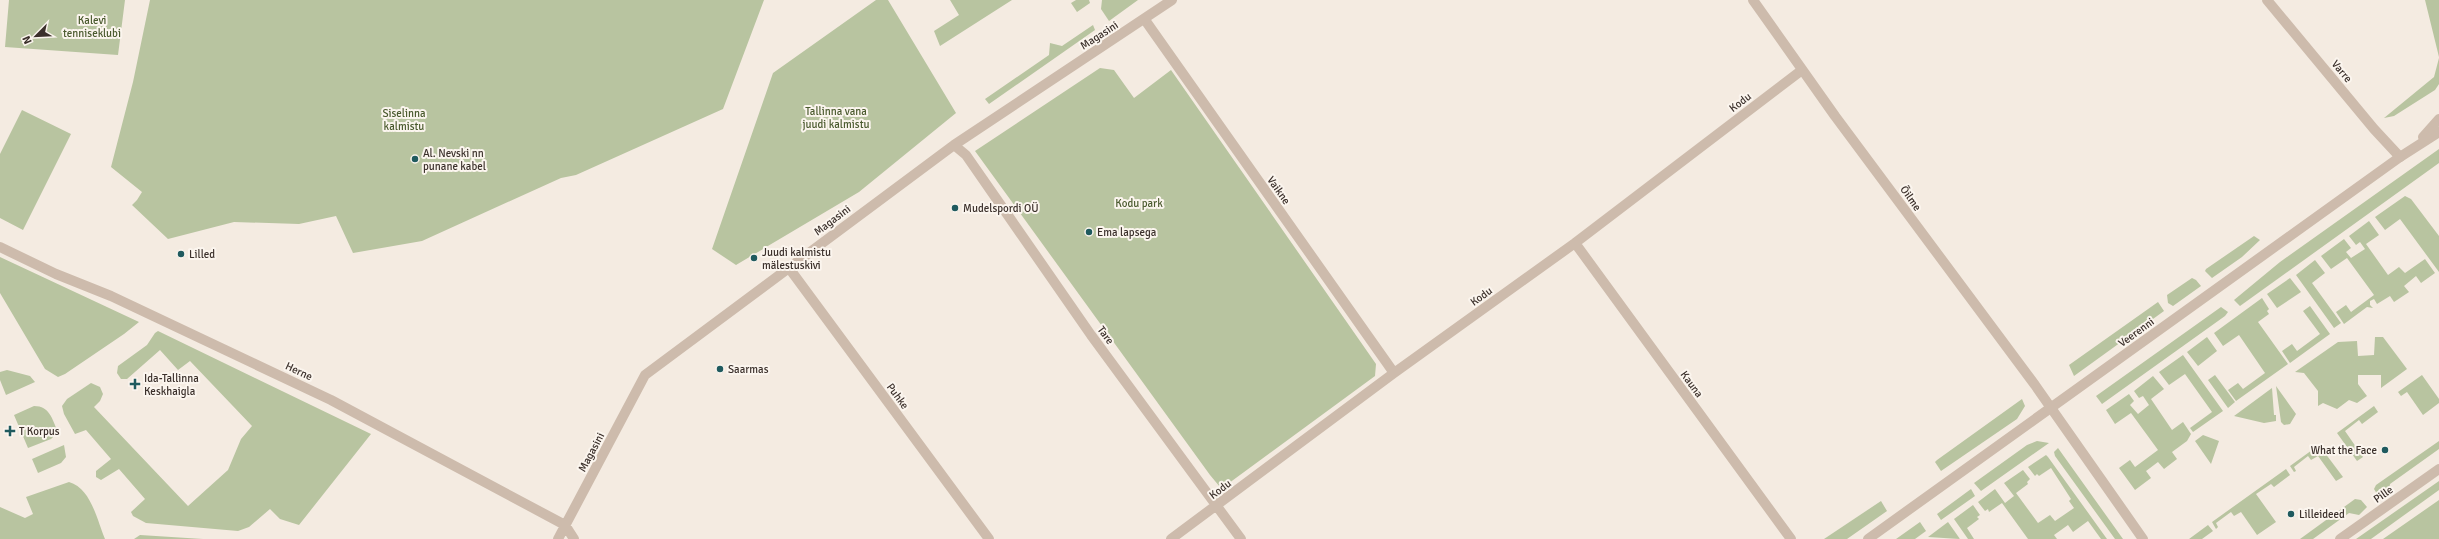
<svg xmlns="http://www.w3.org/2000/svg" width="2439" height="539" font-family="Signika,sans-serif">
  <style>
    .green { fill: #b8c4a0 }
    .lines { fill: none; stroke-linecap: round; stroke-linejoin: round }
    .minor { stroke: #cdbbac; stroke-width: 10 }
    .tertiary { stroke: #cdbbac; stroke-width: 10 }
    .poi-dot { fill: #1f5a5e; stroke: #fbf5ee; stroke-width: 1.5 }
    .labels { text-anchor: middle; stroke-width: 4; stroke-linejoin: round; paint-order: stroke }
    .park-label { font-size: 11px; fill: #4a5a2e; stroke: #fbf5ee }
    .street-label { font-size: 11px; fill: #3b302b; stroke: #fbf5ee }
    .poi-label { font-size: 11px; fill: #3b302b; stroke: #fbf5ee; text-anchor: start }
  </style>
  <rect width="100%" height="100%" fill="#f4ebe1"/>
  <!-- green -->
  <path class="green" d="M 9,0 L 125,0 L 118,55 L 5,47 Z
    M 150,0 L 764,0 L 723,109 L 576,175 L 561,178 L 422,241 L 353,253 L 336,216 L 299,224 L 234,222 L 168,239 L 132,205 L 137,200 L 142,192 L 111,167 L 133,82 Z
    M 876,0 L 888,0 L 956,113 L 859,192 L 736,265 L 712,249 L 773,73 Z
    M 950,0 L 1012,0 L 940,46 L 934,31 L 959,15 Z
    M 1076,0 L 1089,0 L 1090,3 L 1077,12 L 1071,3 Z
    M 1102,0 L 1138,0 L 1109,21 L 1101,9 Z
    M 2425,0 L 2439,0 L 2439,57 Z
    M 1093,25 L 1095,30 L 989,104 L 985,99 L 1049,55 L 1050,43 L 1062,46 Z
    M 2439,58 L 2439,84 L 2435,90 L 2394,116 L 2384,118 L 2434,77 Z
    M 1100,68 L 1114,70 L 1134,98 L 1171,70 L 1376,364 L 1375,376 L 1225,486 L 1220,487 L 1210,475 L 975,151 Z
    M 22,110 L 71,134 L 23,230 L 0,218 L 0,154 Z
    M 2439,149 L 2439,163 L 2240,306 L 2234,300 L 2280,262 Z
    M 2405,196 L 2411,199 L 2439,236 L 2439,272 L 2400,219 L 2385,230 L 2375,217 Z
    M 2369,221 L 2379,235 L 2366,244 L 2388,275 L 2399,267 L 2405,273 L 2425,259 L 2435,273 L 2421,283 L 2416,276 L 2404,286 L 2409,292 L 2394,302 L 2390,296 L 2377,304 L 2374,299 L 2370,301 L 2370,305 L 2373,308 L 2367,307 L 2344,324 L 2336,312 L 2346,305 L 2351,312 L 2374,295 L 2347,258 L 2331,269 L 2321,256 L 2344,239 L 2351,248 L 2346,252 L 2351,258 L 2365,249 L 2360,242 L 2356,245 L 2349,236 Z
    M 2254,236 L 2260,240 L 2242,257 L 2212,278 L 2205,271 L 2206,269 Z
    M 0,257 L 139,322 L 124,334 L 65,374 L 58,377 L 45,369 L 0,293 Z
    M 2315,260 L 2325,273 L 2312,283 L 2341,323 L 2334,328 L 2296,275 Z
    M 2192,278 L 2196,280 L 2201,286 L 2173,306 L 2168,303 L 2167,295 Z
    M 2290,278 L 2301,292 L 2277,308 L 2267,294 Z
    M 2262,298 L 2269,309 L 2267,311 L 2269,314 L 2258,322 L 2288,364 L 2236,401 L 2228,390 L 2238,383 L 2243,389 L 2265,373 L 2239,335 L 2223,346 L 2214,333 Z
    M 2158,302 L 2164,311 L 2074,376 L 2069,365 Z
    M 2310,306 L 2330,334 L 2290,363 L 2282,351 L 2292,344 L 2297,351 L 2320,334 L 2303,311 Z
    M 2221,307 L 2228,312 L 2225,316 L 2102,404 L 2096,396 Z
    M 158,331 L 371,434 L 299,525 L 280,519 L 270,509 L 249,527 L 238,531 L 146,523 L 133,516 L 131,512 L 145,499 L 119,469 L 101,480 L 96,477 L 96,471 L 111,459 L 86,430 L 75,434 L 64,414 L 62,406 L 67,399 L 91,383 L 100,387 L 103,394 L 100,401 L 94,407 L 188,506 L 228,470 L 241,439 L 252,426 L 190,361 L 178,370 L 160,350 L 127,379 L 121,379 L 117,373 L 118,366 L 147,345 L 155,333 Z
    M 2207,337 L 2217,351 L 2198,366 L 2187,352 Z
    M 2375,337 L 2383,337 L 2407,369 L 2381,388 L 2381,375 L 2358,375 L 2358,384 L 2367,396 L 2357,403 L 2349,400 L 2337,409 L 2323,403 L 2318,406 L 2318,391 L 2304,373 L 2295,372 L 2338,342 L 2357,341 L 2358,356 L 2374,355 Z
    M 2183,355 L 2223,411 L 2193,432 L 2190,428 L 2212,412 L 2185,374 L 2169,385 L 2159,372 Z
    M 7,370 L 30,376 L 35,382 L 6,395 L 0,380 L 0,372 Z
    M 2215,375 L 2235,402 L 2228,408 L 2208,380 Z
    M 2422,375 L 2439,399 L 2439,403 L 2423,415 L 2407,392 L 2401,396 L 2398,392 Z
    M 2153,376 L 2164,389 L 2151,399 L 2172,430 L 2183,422 L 2191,434 L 2187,441 L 2172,452 L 2177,459 L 2164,469 L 2158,462 L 2146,471 L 2151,478 L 2135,490 L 2119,468 L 2130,460 L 2135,467 L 2158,450 L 2131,413 L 2115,424 L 2106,410 L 2129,394 L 2134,401 L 2130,405 L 2138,414 L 2149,405 L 2143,396 L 2139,398 L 2134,391 Z
    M 2276,386 L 2296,414 L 2290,424 L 2284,425 L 2281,422 Z
    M 2272,388 L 2274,415 L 2276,415 L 2276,421 L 2264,423 L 2234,416 Z
    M 2022,399 L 2025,406 L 2017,419 L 1941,471 L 1935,462 L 1937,460 Z
    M 34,406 C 50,406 52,419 58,432 L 51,439 L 28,448 L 14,415 Z
    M 2374,406 L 2378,412 L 2362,424 L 2359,420 L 2345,431 L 2363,457 L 2357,461 L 2337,433 Z
    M 2203,435 L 2219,441 L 2211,464 L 2195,441 Z
    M 2037,441 L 2049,443 L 1981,491 L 1974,483 L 2027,445 Z
    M 2439,441 L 2439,449 L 2390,484 L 2388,494 L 2379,497 L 2374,489 L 2376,485 Z
    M 64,445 L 66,457 L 61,463 L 38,473 L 32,459 Z
    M 2319,445 L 2343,477 L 2336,481 L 2318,456 L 2311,460 L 2308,456 L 2294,467 L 2296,471 L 2294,472 L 2290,466 Z
    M 2058,448 L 2123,539 L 2115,539 L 2055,456 L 2054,452 Z
    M 2046,455 L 2048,457 L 2107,539 L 2101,539 L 2088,521 L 2073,532 L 2068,525 L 2054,535 L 2057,539 L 2028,539 L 2002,503 L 1989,512 L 1988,509 L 1985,511 L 1978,502 L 1995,489 L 2005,503 L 2014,496 L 2004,483 L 2023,470 L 2030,479 L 2027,482 L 2028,484 L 2016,493 L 2038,523 L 2050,515 L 2055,521 L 2074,508 L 2069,501 L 2071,499 L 2051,468 L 2039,476 L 2037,474 L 2035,476 L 2028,467 Z
    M 2286,469 L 2290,475 L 2274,487 L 2271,484 L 2256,494 L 2276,522 L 2257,535 L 2241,512 L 2234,516 L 2231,512 L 2216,523 L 2218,527 L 2216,529 L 2212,522 Z
    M 2439,481 L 2439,490 L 2371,539 L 2356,539 Z
    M 69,482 C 91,488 97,520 105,539 L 0,539 L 0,507 L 25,518 L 33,514 L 26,497 Z
    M 1971,489 L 1975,496 L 1941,520 L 1937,514 Z
    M 2355,499 L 2361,500 L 2367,507 L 2359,515 L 2349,513 L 2313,539 L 2300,539 Z
    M 2439,500 L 2439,539 L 2383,539 Z
    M 1881,501 L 1887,511 L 1847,539 L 1824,539 Z
    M 1973,505 L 1980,515 L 1977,517 L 1979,519 L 1967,528 L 1974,539 L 1968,539 L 1954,519 Z
    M 1920,522 L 1926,531 L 1915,539 L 1896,539 Z
    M 1948,522 L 1960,539 L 1928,537 Z
    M 2208,525 L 2213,531 L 2202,539 L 2189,539 Z
    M 140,535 L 203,539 L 134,539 Z"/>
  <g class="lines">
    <!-- minor -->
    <path class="minor" d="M 1753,0 L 1835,116 L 2035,385 L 2143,539
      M 2267,0 L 2374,129 L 2400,157
      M 1145,20 L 1394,373
      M 954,145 L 966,155 L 1091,335 L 1241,539
      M 1575,243 L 1791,539
      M 0,247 L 56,274 L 111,296 L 331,400 L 565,525 L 574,539
      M 789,268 L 989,539
      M 558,539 L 645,375 L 954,145 L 1172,0
      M 1171,539 L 1394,373 L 1575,243 L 1802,70
      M 2340,539 L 2439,469"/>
    <!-- tertiary -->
    <path class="tertiary" d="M 2423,137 L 2439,119
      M 1868,539 L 2400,157 L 2439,132"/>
  </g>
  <!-- markers -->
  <g class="poi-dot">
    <circle cx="415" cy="159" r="4"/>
    <circle cx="955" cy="208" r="4"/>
    <circle cx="1089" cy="232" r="4"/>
    <circle cx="181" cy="254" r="4"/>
    <circle cx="754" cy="258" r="4"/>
    <circle cx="720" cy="369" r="4"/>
    <path d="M133 378h4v4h4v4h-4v4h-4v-4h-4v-4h4z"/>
    <path d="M8 425h4v4h4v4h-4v4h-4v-4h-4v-4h4z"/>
    <circle cx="2385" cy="450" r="4"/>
    <circle cx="2291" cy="514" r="4"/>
  </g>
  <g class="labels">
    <!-- park labels -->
    <g class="park-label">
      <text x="92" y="24">Kalevi<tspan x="92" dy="13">tenniseklubi</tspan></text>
      <text x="836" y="115">Tallinna vana<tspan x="836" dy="13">juudi kalmistu</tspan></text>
      <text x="404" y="117">Siselinna<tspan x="404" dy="13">kalmistu</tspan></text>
      <text x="1139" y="207">Kodu park</text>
    </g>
    <!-- street labels -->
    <g class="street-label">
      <text transform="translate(1099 35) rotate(-33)" y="4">Magasini</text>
      <text transform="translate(2342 71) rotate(50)" y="4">Varre</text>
      <text transform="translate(1740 102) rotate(-37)" y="4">Kodu</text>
      <text transform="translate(1279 190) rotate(55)" y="4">Vaikne</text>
      <text transform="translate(1911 198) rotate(55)" y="4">Õilme</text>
      <text transform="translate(832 220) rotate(-37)" y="4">Magasini</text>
      <text transform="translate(1481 296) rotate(-36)" y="4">Kodu</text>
      <text transform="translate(2136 332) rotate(-36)" y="4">Veerenni</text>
      <text transform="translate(1106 335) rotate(54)" y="4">Tare</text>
      <text transform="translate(299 371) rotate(25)" y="4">Herne</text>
      <text transform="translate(1692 384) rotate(54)" y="4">Kauna</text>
      <text transform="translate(898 396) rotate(54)" y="4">Puhke</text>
      <text transform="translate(591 452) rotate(-62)" y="4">Magasini</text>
      <text transform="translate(1220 489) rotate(-37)" y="4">Kodu</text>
      <text transform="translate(2383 494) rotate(-35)" y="4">Pille</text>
    </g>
    <!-- poi labels -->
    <g class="poi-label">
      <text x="423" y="157">Al. Nevski nn<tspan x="423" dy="13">punane kabel</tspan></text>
      <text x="963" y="212">Mudelspordi OÜ</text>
      <text x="1097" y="236">Ema lapsega</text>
      <text x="762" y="256">Juudi kalmistu<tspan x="762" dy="13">mälestuskivi</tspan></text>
      <text x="189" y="258">Lilled</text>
      <text x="728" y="373">Saarmas</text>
      <text x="144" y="382">Ida-Tallinna<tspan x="144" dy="13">Keskhaigla</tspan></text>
      <text x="19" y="435">T Korpus</text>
      <text x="2377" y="454" text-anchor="end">What the Face</text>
      <text x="2299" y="518">Lilleideed</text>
    </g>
  </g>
  <!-- north arrow -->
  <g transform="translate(36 36) rotate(246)" stroke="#fbf5ee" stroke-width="3" paint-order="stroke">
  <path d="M0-3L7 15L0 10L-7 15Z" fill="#3b302b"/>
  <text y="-6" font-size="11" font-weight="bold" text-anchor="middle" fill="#3b302b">N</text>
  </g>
</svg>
